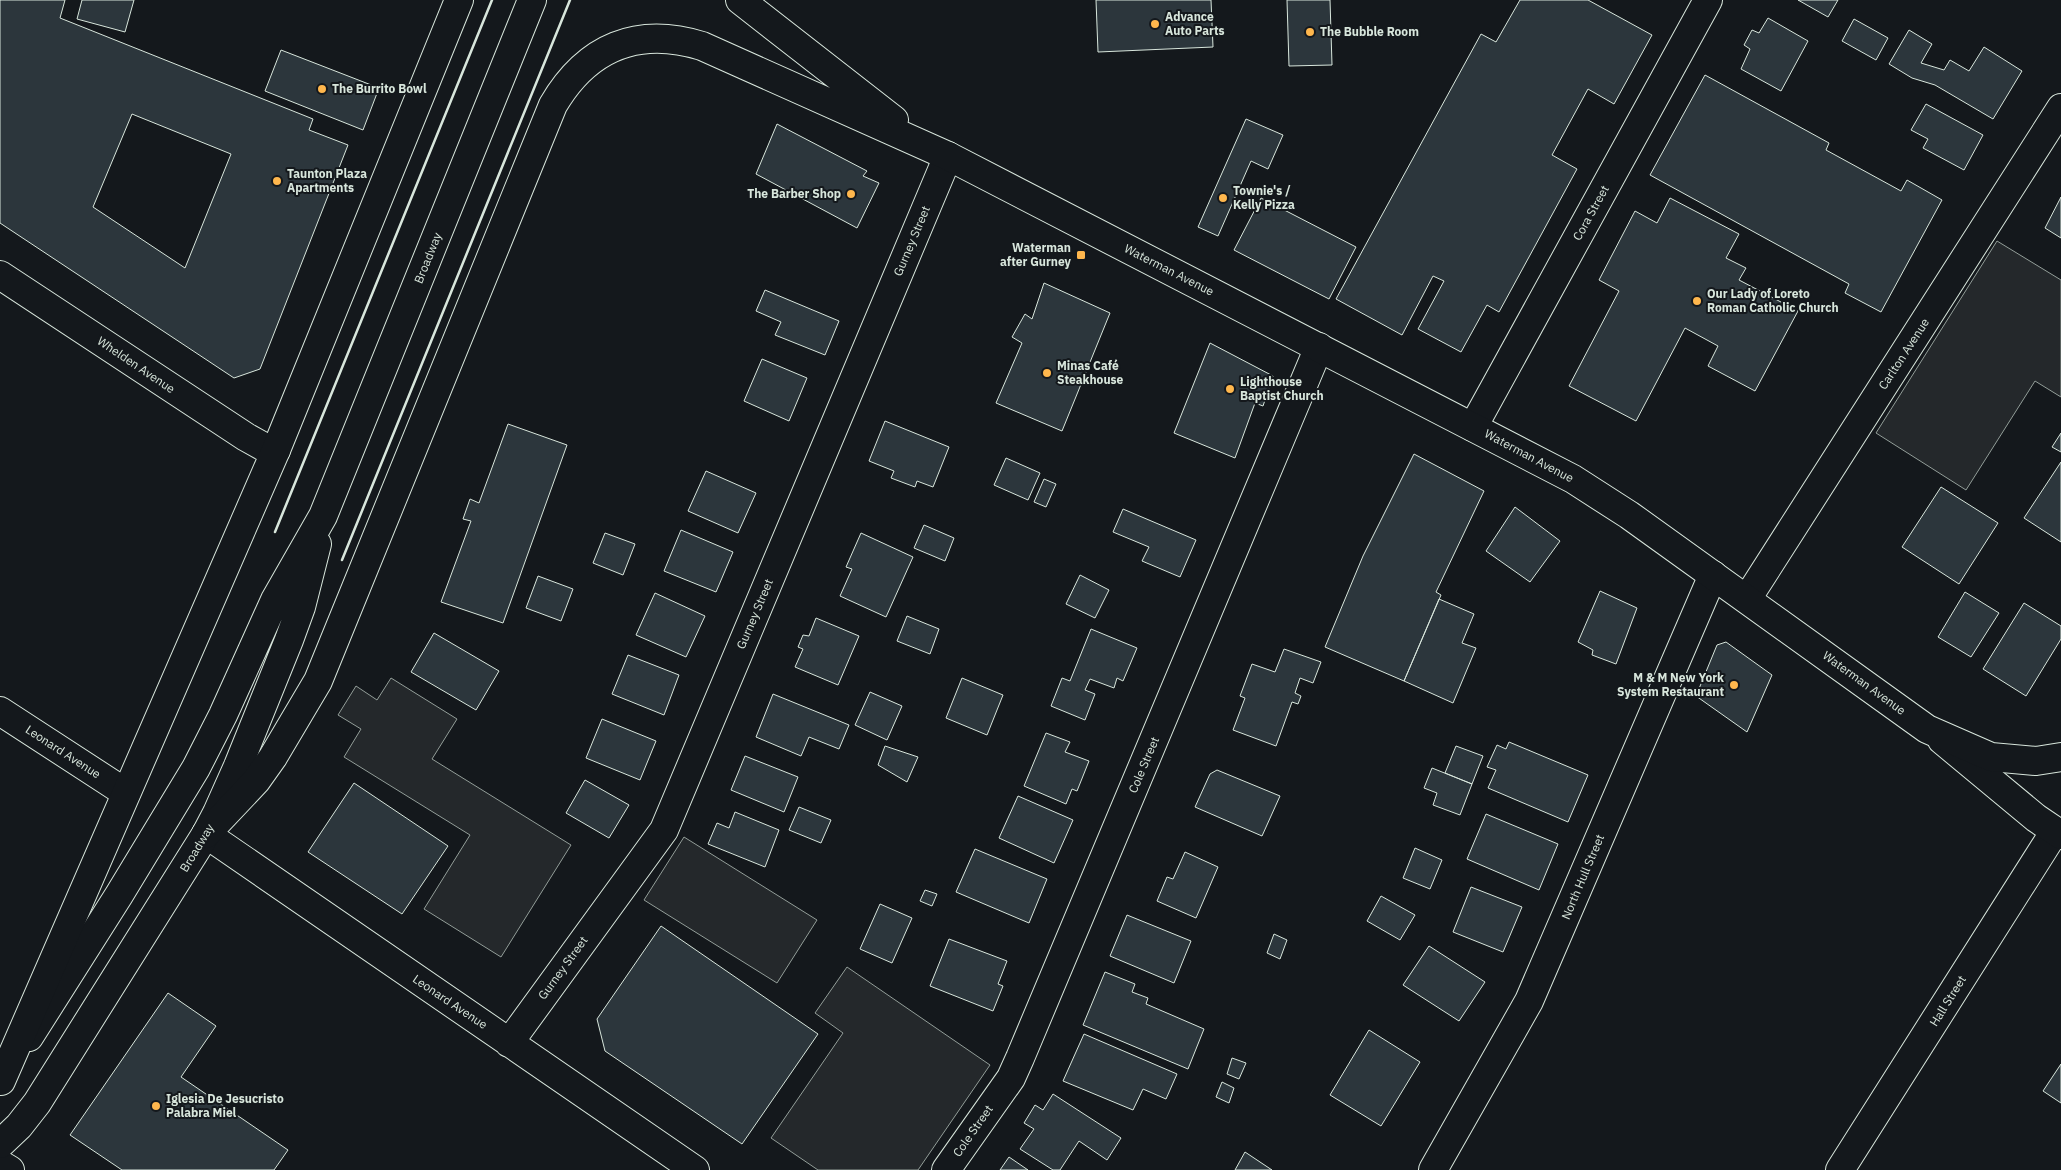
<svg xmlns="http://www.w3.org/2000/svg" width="2061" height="1170" font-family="'IBM Plex Sans',sans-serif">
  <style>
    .parking { fill: #24282b; stroke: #939e99 }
    .building { fill: #2c363c; stroke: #d8e6dc; fill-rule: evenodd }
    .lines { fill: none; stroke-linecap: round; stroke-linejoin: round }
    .street-casing { stroke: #d8e6dc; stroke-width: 30 }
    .secondary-casing { stroke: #d8e6dc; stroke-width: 30 }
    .highway-casing { stroke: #d8e6dc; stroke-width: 30 }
    .street { stroke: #14181c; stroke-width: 28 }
    .secondary { stroke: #14181c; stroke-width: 28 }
    .highway { stroke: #14181c; stroke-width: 28 }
    .wall { stroke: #d8e6dc; stroke-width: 2.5 }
    .poi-dot { fill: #ffb74d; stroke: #14181c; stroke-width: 2 }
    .labels { text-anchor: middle; stroke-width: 4; stroke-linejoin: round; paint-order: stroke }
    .poi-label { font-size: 12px; font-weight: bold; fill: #d8e6dc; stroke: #14181c; text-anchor: start }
    .street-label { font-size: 12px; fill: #d8e6dc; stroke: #14181c }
  </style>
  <rect width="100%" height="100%" fill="#14181c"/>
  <!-- parking -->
  <path class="parking" d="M 1997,241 L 2061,280 L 2061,397 L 2035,381 L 1966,490 L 1876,433 Z
    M 391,678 L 457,719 L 432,759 L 571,845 L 501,957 L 424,909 L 470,835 L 344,757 L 361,729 L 338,715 L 356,686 L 377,700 Z
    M 684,837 L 817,920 L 777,983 L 644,900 Z
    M 847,967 L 990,1065 L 918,1170 L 818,1170 L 771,1138 L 843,1033 L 815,1013 Z"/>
  <!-- building -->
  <path class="building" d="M 0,0 L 65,0 L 60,18 L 313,119 L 309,130 L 348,145 L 260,369 L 234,378 L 0,223 ZM 132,114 L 231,154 L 185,268 L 93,207 Z
    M 82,0 L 134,0 L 125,32 L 77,19 Z
    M 1096,0 L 1211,0 L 1213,47 L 1098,52 Z
    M 1287,0 L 1330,0 L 1332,65 L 1289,66 Z
    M 1520,0 L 1588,0 L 1652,35 L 1614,104 L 1588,89 L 1552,155 L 1577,169 L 1499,312 L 1487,305 L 1461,352 L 1418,329 L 1444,281 L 1433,276 L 1402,335 L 1336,299 L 1481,34 L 1496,42 Z
    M 1798,0 L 1838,0 L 1828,17 Z
    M 1768,18 L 1808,41 L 1781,91 L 1741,69 L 1750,49 L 1744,45 L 1752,30 L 1759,33 Z
    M 1854,19 L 1888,38 L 1876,60 L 1842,41 Z
    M 1909,30 L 1932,44 L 1921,63 L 1944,70 L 1950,60 L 1969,71 L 1984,47 L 2022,71 L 1993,119 L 1935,85 L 1912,78 L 1889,64 Z
    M 281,50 L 379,88 L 363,130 L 265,91 Z
    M 1705,75 L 1829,143 L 1826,150 L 1901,191 L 1907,180 L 1942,200 L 1881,312 L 1845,293 L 1849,284 L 1650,175 Z
    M 1926,104 L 1983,135 L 1964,170 L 1923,148 L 1928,139 L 1911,130 Z
    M 1246,119 L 1283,135 L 1268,169 L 1251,161 L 1218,236 L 1198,227 Z
    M 777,124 L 867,171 L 863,176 L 879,183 L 857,228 L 756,174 Z
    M 2061,197 L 2061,238 L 2045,228 Z
    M 1261,198 L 1356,247 L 1329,299 L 1234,250 Z
    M 1670,198 L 1739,234 L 1726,258 L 1746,268 L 1739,280 L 1798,311 L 1755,391 L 1708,366 L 1718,346 L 1685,328 L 1636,421 L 1569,386 L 1619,291 L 1599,280 L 1635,211 L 1657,223 Z
    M 1044,283 L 1110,313 L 1062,431 L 996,403 L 1022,343 L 1012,337 L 1025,314 L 1032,319 Z
    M 765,290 L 839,321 L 825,355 L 775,335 L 781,322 L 756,311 Z
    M 1210,343 L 1273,376 L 1263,406 L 1255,403 L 1235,458 L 1174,433 Z
    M 762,359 L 807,378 L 789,421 L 744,401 Z
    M 885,421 L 949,447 L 933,487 L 917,481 L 915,487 L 891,478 L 894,471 L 869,461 Z
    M 508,424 L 567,445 L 503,623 L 441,602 L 471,521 L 463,519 L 470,499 L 479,503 Z
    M 2061,433 L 2061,452 L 2052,447 Z
    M 1414,454 L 1484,491 L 1436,592 L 1441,595 L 1404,681 L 1325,647 L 1363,556 Z
    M 1006,458 L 1040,473 L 1028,500 L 994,485 Z
    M 2061,462 L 2061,542 L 2024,518 Z
    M 706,471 L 756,493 L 738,533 L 688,511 Z
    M 1044,479 L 1056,484 L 1046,507 L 1034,502 Z
    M 1941,487 L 1998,523 L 1959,584 L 1902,547 Z
    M 1515,507 L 1560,541 L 1530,582 L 1486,551 Z
    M 1123,509 L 1196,540 L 1180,577 L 1142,561 L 1149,547 L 1113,532 Z
    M 924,525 L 954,538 L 945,561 L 914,548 Z
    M 681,530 L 733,552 L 716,592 L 664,571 Z
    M 605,533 L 635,544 L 623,575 L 593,563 Z
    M 861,533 L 913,557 L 886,617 L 840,596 L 852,569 L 846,567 Z
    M 1080,575 L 1109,590 L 1095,618 L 1066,604 Z
    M 538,576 L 573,589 L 561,621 L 526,608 Z
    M 1600,591 L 1637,608 L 1616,664 L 1592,655 L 1593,650 L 1578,642 Z
    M 1965,592 L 1999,613 L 1971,657 L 1938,637 Z
    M 655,593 L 705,616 L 686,657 L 636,635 Z
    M 1439,599 L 1474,614 L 1462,643 L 1476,648 L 1453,703 L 1404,681 Z
    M 2024,603 L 2061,626 L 2061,639 L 2026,696 L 1983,669 Z
    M 907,616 L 939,629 L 930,654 L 897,641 Z
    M 816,618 L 859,636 L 838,685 L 795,667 L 803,649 L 798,647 L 803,635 L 809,636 Z
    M 1091,629 L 1137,648 L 1123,681 L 1117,678 L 1114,688 L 1090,679 L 1085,690 L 1095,694 L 1085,720 L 1051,706 L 1062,678 L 1070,681 Z
    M 434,633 L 499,671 L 476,710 L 411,672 Z
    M 1726,642 L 1772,675 L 1747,732 L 1696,696 L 1717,645 Z
    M 1284,649 L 1321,662 L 1313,683 L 1300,678 L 1295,693 L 1301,696 L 1298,704 L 1292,702 L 1276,746 L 1233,730 L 1245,698 L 1240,696 L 1252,664 L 1275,672 Z
    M 628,655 L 679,675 L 664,715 L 612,694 Z
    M 962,678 L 1003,695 L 987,735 L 946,718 Z
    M 870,692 L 902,706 L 887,740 L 855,725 Z
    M 773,694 L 849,725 L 839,749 L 809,737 L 801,756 L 756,737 Z
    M 602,719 L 656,741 L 640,780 L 586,758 Z
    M 1046,733 L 1070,742 L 1065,752 L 1089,761 L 1077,791 L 1072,789 L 1066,804 L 1024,786 Z
    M 1509,742 L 1588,775 L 1568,822 L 1488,788 L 1496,770 L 1487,767 L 1497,745 L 1506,749 Z
    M 885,746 L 918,757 L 907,782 L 878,765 Z
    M 1456,746 L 1483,756 L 1472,784 L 1445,773 Z
    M 745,756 L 798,777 L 784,812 L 731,790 Z
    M 1432,768 L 1472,784 L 1460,815 L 1433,805 L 1437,793 L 1424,788 Z
    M 1217,770 L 1280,796 L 1262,836 L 1195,807 L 1210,774 Z
    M 585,780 L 629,805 L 609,838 L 566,813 Z
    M 354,783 L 448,846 L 402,914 L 308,852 Z
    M 1018,796 L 1073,820 L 1054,863 L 999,838 Z
    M 799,807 L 831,820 L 821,843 L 789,830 Z
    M 735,812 L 779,830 L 765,867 L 708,844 L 717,823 L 729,828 Z
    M 1486,814 L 1558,844 L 1539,890 L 1467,859 Z
    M 1415,848 L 1442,860 L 1430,889 L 1403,878 Z
    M 975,849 L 1047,879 L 1029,923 L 956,892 Z
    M 1185,852 L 1218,867 L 1196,918 L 1157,901 L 1167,877 L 1173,879 Z
    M 1471,887 L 1522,907 L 1503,952 L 1453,932 Z
    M 925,890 L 937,894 L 932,906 L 920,901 Z
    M 1381,896 L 1415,915 L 1400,940 L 1367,921 Z
    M 880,904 L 912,918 L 892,963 L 860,949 Z
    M 1127,915 L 1191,941 L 1174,983 L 1110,956 Z
    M 661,926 L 818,1034 L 742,1144 L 605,1051 L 597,1019 Z
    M 1274,934 L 1287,940 L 1280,959 L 1267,953 Z
    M 949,939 L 1007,961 L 998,984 L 1003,986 L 993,1011 L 930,986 Z
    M 1429,946 L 1485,982 L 1459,1021 L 1403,985 Z
    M 1105,972 L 1135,984 L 1132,992 L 1148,998 L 1146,1004 L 1204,1029 L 1188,1069 L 1083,1025 Z
    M 168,993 L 216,1026 L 181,1077 L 288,1150 L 274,1170 L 122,1170 L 70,1135 Z
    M 1369,1030 L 1420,1062 L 1381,1126 L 1330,1095 Z
    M 1084,1034 L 1177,1074 L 1166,1099 L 1143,1089 L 1133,1110 L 1063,1081 Z
    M 1232,1058 L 1246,1063 L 1239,1079 L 1227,1074 Z
    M 2061,1064 L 2061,1103 L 2043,1091 Z
    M 1222,1082 L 1234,1088 L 1229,1103 L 1216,1097 Z
    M 1053,1094 L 1121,1138 L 1107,1160 L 1079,1141 L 1060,1170 L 1053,1170 L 1020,1149 L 1034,1129 L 1024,1123 L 1035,1105 L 1043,1110 Z
    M 1245,1152 L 1272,1170 L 1235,1170 Z
    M 1009,1157 L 1028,1170 L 1000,1170 Z"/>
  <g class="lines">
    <!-- street casing -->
    <g class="street-casing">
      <path id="street" d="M 0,275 L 246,437 L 264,447 L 276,450
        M 1473,427 L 1708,0
        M 1747,599 L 2061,108
        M 0,711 L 126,793
        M 206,834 L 695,1170
        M 509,1043 L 664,830 L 948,156
        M 0,1164 L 10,1170
        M 946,1170 L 1011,1078 L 1020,1058 L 1319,347
        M 1433,1170 L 1529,1001 L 1713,575
        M 1840,1170 L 2055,831"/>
    </g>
    <!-- secondary casing -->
    <g class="secondary-casing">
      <path id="secondary" d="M 1942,740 L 2036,818 L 2061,835
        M 29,1037 L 119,895 L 196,768 L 223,715 L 275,600 L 323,516 L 532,0
        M 0,1144 L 19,1126 L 37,1103 L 206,834 L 217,813 L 238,766 L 289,640 L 301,607 L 317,544"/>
    </g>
    <!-- highway casing -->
    <g class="highway-casing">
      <path id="highway" d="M 740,0 L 894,120
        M 206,834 L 256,781 L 273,757 L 318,681 L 553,105 C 587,47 637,26 702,46 L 948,156 L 1573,479 L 1629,515 L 1927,729 L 1991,757 L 2036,761 L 2061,757
        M 1,1081 L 276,450 L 459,0"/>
    </g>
    <!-- street -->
    <use href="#street" class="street"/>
    <!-- secondary -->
    <use href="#secondary" class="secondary"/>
    <!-- highway -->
    <use href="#highway" class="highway"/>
    <!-- wall -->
    <path class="wall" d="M 275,532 L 492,0
      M 342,560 L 570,0"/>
  </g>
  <!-- markers -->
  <g class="poi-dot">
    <circle cx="1155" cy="24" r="5"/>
    <circle cx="1310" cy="32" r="5"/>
    <circle cx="322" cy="89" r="5"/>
    <circle cx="277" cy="181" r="5"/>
    <circle cx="851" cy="194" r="5"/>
    <circle cx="1223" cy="198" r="5"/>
    <rect x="1076" y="250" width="10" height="10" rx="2.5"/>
    <circle cx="1697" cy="301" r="5"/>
    <circle cx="1047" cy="373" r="5"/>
    <circle cx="1230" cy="389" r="5"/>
    <circle cx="1734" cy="685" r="5"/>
    <circle cx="156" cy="1106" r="5"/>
  </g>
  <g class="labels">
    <!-- poi labels -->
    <g class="poi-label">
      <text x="1165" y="21">Advance<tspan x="1165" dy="14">Auto Parts</tspan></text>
      <text x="1320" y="36">The Bubble Room</text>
      <text x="332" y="93">The Burrito Bowl</text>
      <text x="287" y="178">Taunton Plaza<tspan x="287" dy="14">Apartments</tspan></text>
      <text x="1233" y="195">Townie's /<tspan x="1233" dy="14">Kelly Pizza</tspan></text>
      <text x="841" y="198" text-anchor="end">The Barber Shop</text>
      <text x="1071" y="252" text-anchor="end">Waterman<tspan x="1071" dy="14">after Gurney</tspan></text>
      <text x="1707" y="298">Our Lady of Loreto<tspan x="1707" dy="14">Roman Catholic Church</tspan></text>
      <text x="1057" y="370">Minas Café<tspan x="1057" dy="14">Steakhouse</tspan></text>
      <text x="1240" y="386">Lighthouse<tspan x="1240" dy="14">Baptist Church</tspan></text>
      <text x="1724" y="682" text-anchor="end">M &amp; M New York<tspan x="1724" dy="14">System Restaurant</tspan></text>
      <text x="166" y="1103">Iglesia De Jesucristo<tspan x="166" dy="14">Palabra Miel</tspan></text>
    </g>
    <!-- street labels -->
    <g class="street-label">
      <text transform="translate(1591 213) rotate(-61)" y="4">Cora Street</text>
      <text transform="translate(912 241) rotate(-67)" y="4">Gurney Street</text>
      <text transform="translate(428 258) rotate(-68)" y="4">Broadway</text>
      <text transform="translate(1169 270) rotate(27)" y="4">Waterman Avenue</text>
      <text transform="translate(1904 354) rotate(-57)" y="4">Carlton Avenue</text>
      <text transform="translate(136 365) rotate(34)" y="4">Whelden Avenue</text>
      <text transform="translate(1529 456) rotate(28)" y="4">Waterman Avenue</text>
      <text transform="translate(755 614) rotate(-67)" y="4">Gurney Street</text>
      <text transform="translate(1864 683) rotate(36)" y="4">Waterman Avenue</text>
      <text transform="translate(63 752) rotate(33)" y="4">Leonard Avenue</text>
      <text transform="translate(1144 765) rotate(-67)" y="4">Cole Street</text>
      <text transform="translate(197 848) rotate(-59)" y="4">Broadway</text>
      <text transform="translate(1583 877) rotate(-67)" y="4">North Hull Street</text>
      <text transform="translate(563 968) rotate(-54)" y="4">Gurney Street</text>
      <text transform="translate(1948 1001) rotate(-58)" y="4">Hall Street</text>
      <text transform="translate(450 1002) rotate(34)" y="4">Leonard Avenue</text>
      <text transform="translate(973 1131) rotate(-55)" y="4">Cole Street</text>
    </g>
  </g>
</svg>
